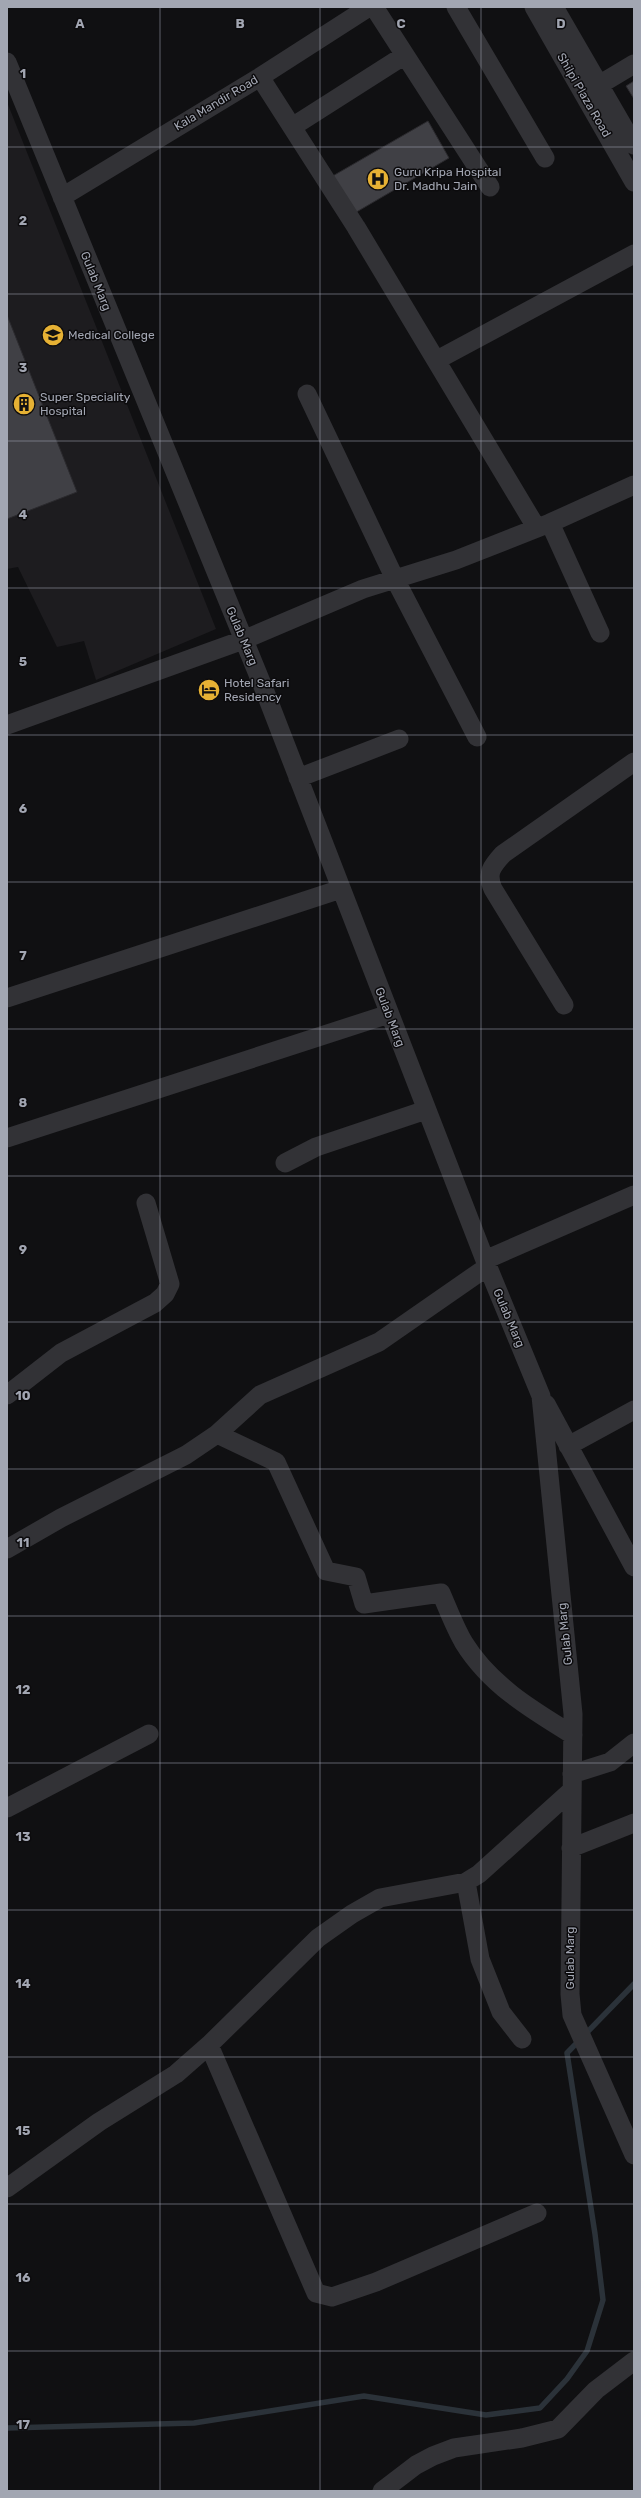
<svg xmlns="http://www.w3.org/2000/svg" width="641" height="2498" font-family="Rubik,sans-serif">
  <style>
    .built { fill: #1d1c1f }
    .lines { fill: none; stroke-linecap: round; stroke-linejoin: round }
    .stream { stroke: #2b3239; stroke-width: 5.5 }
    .building { fill: #404045; stroke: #2b2a2e }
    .minor { stroke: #323236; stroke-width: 19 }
    .grid { fill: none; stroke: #a2a6b2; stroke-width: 1; stroke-opacity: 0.55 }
    .labels { text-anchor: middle; stroke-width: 3; stroke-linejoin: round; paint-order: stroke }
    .street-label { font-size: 12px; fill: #a2a6b2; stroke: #0c0b0d }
    .poi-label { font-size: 12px; fill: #a2a6b2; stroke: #0c0b0d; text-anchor: start }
    .grid-label { font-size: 13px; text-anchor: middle; font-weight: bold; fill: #a2a6b2; stroke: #0c0b0d; stroke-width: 3; stroke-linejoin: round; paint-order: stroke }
  </style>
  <rect width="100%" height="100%" fill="#101012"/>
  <!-- built -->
  <path class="built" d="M 7,102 L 216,629 L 96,680 L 84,641 L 57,647 L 18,567 L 7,569 Z"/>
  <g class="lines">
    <!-- stream -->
    <path class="stream" d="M 7,2428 L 194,2423 L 364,2396 L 486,2415 L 540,2408 L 567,2379 L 587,2351 L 603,2300 L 595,2234 L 567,2053 L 634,1984"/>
  </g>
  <!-- building -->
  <path class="building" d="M 634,81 L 634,99 L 626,86 Z
    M 428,121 L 449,158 L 353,214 L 331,177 Z
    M 7,315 L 77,492 L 7,519 Z"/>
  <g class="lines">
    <!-- minor -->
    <path class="minor" d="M 374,7 L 490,187
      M 456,7 L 545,158
      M 534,7 L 634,182
      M 554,7 L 634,145
      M 7,62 L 264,689 L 485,1260 L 541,1396 L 573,1714 L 570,1994 L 572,2015 L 634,2155
      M 260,77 L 356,227 L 536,527
      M 599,85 L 634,64
      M 292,127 L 405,55
      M 62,197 L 260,77 L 369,7
      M 437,360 L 634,254
      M 307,394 L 395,579 L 477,737
      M 550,523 L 600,633
      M 7,725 L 243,640 L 363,589 L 456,560 L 550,523 L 634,485
      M 298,778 L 399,739
      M 7,998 L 341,889
      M 564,1005 L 493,889 C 486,873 492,866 503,854 L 634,762
      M 7,1138 L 389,1014
      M 285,1163 L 316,1147 L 426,1110
      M 485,1260 L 634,1195
      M 7,1395 L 61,1353 L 155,1303 L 165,1294 L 170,1284 L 146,1203
      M 546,1404 L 634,1567
      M 217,1434 L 276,1462 L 326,1571 L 356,1577 L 364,1604 L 441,1593 C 448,1609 455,1628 464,1643 C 490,1685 532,1710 573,1735
      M 568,1446 L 634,1410
      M 7,1549 L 61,1518 L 186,1455 L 217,1434 L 260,1395 L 379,1342 L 487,1267
      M 572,1774 L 610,1762 L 634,1743
      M 7,1808 L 149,1734
      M 571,1848 L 634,1823
      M 466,1882 L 480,1959 L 501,2012 L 522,2039
      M 209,2045 L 316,2293 L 332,2297 L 376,2282 L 537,2213
      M 7,2188 L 99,2122 L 176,2074 L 209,2045 L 318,1938 L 352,1914 L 380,1898 L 466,1882 L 479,1874 L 571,1791
      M 382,2491 L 416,2465 L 433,2456 L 454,2448 L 522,2438 L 558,2429 L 596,2390 L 634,2361"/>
  </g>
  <!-- grid -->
  <path class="grid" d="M 160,7 L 160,2491M 320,7 L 320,2491M 481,7 L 481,2491M 7,147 L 634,147M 7,294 L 634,294M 7,441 L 634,441M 7,588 L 634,588M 7,735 L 634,735M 7,882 L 634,882M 7,1029 L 634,1029M 7,1176 L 634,1176M 7,1322 L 634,1322M 7,1469 L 634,1469M 7,1616 L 634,1616M 7,1763 L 634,1763M 7,1910 L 634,1910M 7,2057 L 634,2057M 7,2204 L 634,2204M 7,2351 L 634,2351"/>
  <!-- icons -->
  <defs>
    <g id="hospital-disc" transform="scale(1.15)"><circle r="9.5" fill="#e6b134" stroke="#0c0b0d"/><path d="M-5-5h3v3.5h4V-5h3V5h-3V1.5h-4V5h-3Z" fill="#111"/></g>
    <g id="university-disc" transform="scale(1.15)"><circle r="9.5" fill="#e6b134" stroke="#0c0b0d"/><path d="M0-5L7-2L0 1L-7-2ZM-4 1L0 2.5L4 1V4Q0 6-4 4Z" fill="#111"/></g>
    <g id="building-disc" transform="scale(1.15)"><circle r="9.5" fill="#e6b134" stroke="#0c0b0d"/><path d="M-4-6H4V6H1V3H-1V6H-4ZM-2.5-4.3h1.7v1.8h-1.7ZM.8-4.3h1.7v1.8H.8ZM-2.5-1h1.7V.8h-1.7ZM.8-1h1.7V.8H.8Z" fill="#111"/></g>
    <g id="hotel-disc" transform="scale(1.15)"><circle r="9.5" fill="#e6b134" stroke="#0c0b0d"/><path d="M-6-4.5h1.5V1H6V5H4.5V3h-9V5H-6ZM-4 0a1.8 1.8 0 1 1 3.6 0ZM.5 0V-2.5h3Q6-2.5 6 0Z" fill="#111"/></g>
  </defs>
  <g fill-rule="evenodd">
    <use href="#hospital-disc" x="378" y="179"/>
    <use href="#university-disc" x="53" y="335"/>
    <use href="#building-disc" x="24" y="404"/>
    <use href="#hotel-disc" x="209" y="690"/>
  </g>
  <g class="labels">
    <!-- street labels -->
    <g class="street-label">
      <text transform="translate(584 95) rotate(60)" y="4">Shilpi Plaza Road</text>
      <text transform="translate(216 103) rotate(-31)" y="4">Kala Mandir Road</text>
      <text transform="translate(96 281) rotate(68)" y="4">Gulab Marg</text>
      <text transform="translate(242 636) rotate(67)" y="4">Gulab Marg</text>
      <text transform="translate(390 1017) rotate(69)" y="4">Gulab Marg</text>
      <text transform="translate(509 1318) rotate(67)" y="4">Gulab Marg</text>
      <text transform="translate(565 1634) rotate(-96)" y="4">Gulab Marg</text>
      <text transform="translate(570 1958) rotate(-90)" y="4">Gulab Marg</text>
    </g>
    <!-- poi labels -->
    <g class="poi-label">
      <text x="394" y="176">Guru Kripa Hospital<tspan x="394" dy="14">Dr. Madhu Jain</tspan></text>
      <text x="68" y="339">Medical College</text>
      <text x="40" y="401">Super Speciality<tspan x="40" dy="14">Hospital</tspan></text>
      <text x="224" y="687">Hotel Safari<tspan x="224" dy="14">Residency</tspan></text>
    </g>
  </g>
  <g class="grid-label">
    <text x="80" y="28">A</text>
    <text x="240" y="28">B</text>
    <text x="401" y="28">C</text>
    <text x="561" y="28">D</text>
    <text x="23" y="78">1</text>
    <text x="23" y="225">2</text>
    <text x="23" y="372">3</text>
    <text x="23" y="519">4</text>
    <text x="23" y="666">5</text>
    <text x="23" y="813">6</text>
    <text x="23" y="960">7</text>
    <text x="23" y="1107">8</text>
    <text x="23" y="1254">9</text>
    <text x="23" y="1400">10</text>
    <text x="23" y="1547">11</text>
    <text x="23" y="1694">12</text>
    <text x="23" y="1841">13</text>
    <text x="23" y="1988">14</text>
    <text x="23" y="2135">15</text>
    <text x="23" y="2282">16</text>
    <text x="23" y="2429">17</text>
  </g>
  <!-- border -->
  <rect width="641" height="2498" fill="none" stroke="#a2a6b2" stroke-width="16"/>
</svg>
